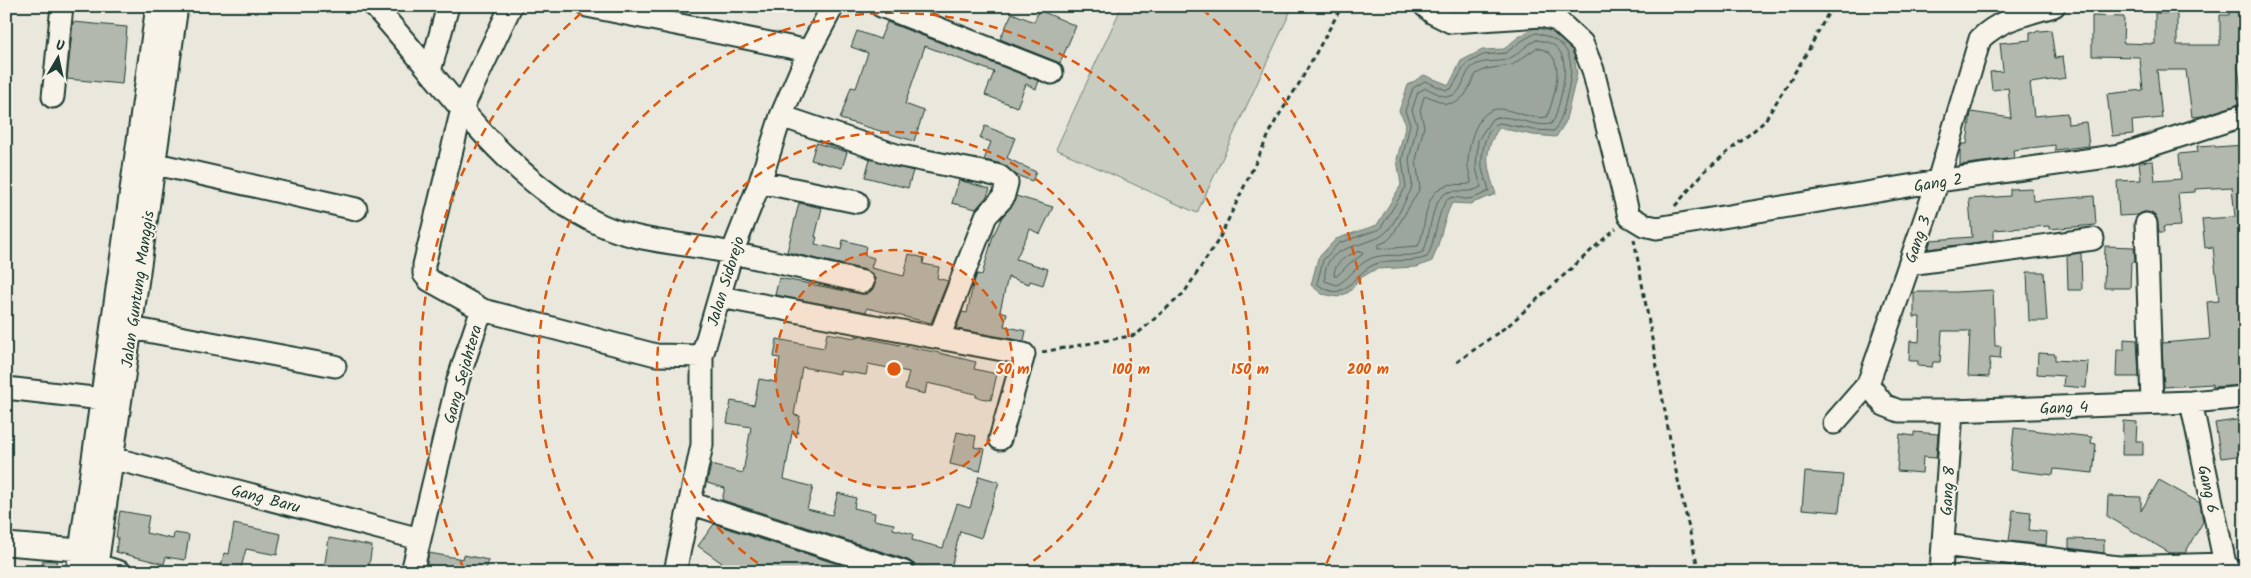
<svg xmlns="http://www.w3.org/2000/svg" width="2251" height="578" font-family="Kalam,sans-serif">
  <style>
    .green { fill: #c8ccc1; stroke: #74847a }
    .water { fill: #9ca69c; stroke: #6a7c72 }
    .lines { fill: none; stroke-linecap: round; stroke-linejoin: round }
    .shore { stroke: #51675e; stroke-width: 1 }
    .building { fill: #b2b8ae; stroke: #1f3d34 }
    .minor-casing { stroke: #1f3d34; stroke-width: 25 }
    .path { stroke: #1f3d34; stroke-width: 3; stroke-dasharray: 5 4; stroke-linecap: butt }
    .minor { stroke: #f7f3e8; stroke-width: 21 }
    .ring { fill: none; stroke: #de580e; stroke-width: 2.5; stroke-dasharray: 9 6 }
    .labels { text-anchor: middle; stroke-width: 4; stroke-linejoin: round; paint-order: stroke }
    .street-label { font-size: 16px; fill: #1f3d34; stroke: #f7f3e8 }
    .centre { fill: #de580e; stroke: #f7f3e8; stroke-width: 2.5 }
    .ring-label { font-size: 15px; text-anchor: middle; font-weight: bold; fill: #de580e; stroke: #f7f3e8; stroke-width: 4; stroke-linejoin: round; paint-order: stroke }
  </style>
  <rect width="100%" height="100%" fill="#eae8dd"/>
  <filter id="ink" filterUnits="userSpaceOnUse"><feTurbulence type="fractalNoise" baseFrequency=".02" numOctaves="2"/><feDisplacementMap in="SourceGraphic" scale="10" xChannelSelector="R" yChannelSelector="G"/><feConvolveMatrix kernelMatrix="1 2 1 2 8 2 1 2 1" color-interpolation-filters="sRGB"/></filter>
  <g filter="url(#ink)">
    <!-- green -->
    <path class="green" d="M 1122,6 L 1293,6 L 1197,213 L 1056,149 Z"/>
    <!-- water -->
    <path class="water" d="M 1535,27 L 1559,34 L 1573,50 L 1577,74 L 1565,123 L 1556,137 L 1533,135 L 1499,128 C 1482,152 1487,168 1496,194 L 1470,204 L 1452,203 C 1442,222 1441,242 1432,261 L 1417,267 L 1376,269 L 1362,277 L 1349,292 L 1338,297 L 1322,294 L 1311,285 L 1318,258 L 1336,239 L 1377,225 L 1401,185 L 1397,159 L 1406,124 L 1399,111 L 1408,85 L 1424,75 L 1449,85 L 1461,61 L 1482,50 L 1504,49 L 1517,38 Z"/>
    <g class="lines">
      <!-- shore -->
      <path class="shore" d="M 1536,33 C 1573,42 1575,61 1567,95 C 1564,108 1562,120 1554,131 L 1534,130 L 1500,123 C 1484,127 1481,155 1482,168 C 1483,176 1488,183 1489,191 C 1483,194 1474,199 1466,199 C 1462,199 1455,196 1450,198 C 1438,203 1435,245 1427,257 C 1410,264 1390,257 1373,265 C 1360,271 1351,287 1339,291 C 1331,293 1323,288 1317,284 L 1323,260 L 1339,243 L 1380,229 L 1406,187 L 1402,160 L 1410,124 L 1405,111 L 1413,88 L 1425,81 L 1446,90 L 1451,89 L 1466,64 L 1483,55 L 1506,53 L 1520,42 Z
        M 1537,40 C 1542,41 1548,42 1552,44 C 1575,57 1560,99 1555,118 L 1551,124 C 1533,128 1507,112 1492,119 L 1478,140 L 1476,168 L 1481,187 C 1468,195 1456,188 1446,193 C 1430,202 1431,237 1423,252 C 1407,259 1388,252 1372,258 C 1357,264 1350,278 1337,285 L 1325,281 C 1321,243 1367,248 1384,234 C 1394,226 1404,202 1411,190 L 1412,183 L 1409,160 L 1417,124 L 1412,110 L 1418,92 L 1426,88 C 1433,91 1443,98 1451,96 C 1463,93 1463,76 1471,68 C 1482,58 1496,64 1508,59 C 1518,55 1526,44 1537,40 Z
        M 1537,48 C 1569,52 1555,95 1547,117 C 1532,120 1516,111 1501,109 C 1475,107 1467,149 1468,168 C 1469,173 1471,178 1471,183 C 1463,187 1453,182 1444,186 C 1422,196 1427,229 1418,246 L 1378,249 L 1378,245 L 1387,241 L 1392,236 L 1420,188 L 1416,160 L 1424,126 L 1420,110 L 1424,97 L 1427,96 L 1446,104 L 1457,102 L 1465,95 L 1476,74 L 1486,69 L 1512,65 Z
        M 1360,251 L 1363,252 L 1362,255 L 1350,263 L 1337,276 L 1334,276 C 1334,261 1348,255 1360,251 Z"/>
    </g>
    <!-- building -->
    <path class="building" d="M 2229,6 L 2245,6 L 2245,37 L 2238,37 L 2238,68 L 2243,103 L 2202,116 L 2192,117 L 2186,70 L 2157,70 L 2162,118 L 2132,121 L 2133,134 L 2112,136 L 2107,94 L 2143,90 L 2140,59 L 2139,57 L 2092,56 L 2092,16 L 2124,17 L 2123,43 L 2155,44 L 2155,13 L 2177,14 L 2177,45 L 2220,45 L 2220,15 L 2229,15 Z
      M 1039,10 L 1076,26 L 1060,63 L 1000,39 L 1012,13 L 1034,22 Z
      M 73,22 L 127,27 L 122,84 L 67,79 Z
      M 887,22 L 1039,81 L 1036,89 L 1026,84 L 1017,107 L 985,95 L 994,72 L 925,46 L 905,104 L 924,111 L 914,141 L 840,119 L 851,87 L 856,88 L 868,53 L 851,47 L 857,31 L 880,39 Z
      M 2051,30 L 2055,58 L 2063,57 L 2066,78 L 2030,83 L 2034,116 L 2067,113 L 2068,124 L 2086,122 L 2089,146 L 2055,150 L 2055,145 L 2013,150 L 2014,158 L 1960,165 L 1960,149 L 1962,144 L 1967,144 L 1971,112 L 2011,118 L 2008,88 L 1992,90 L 1990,72 L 2003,71 L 2000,43 L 2030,40 L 2030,32 Z
      M 985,126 L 1015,138 L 1007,158 L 1036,172 L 1032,181 L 1016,175 L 1002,164 L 984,160 L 991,142 L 980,138 Z
      M 816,143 L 847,152 L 842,168 L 811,160 Z
      M 2214,145 L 2215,147 L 2245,145 L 2245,385 L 2212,387 L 2212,384 L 2164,387 L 2162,343 L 2210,339 L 2207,302 L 2219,301 L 2213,247 L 2205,248 L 2202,219 L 2235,217 L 2232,187 L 2195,189 L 2195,192 L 2178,193 L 2181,226 L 2163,227 L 2164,233 L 2159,233 L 2157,218 L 2151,213 L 2145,212 L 2138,215 L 2119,216 L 2117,181 L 2141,180 L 2139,162 L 2153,161 L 2155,181 L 2181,179 L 2179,154 L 2198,152 L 2197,146 Z
      M 870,159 L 913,171 L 908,188 L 865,177 Z
      M 959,180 L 990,189 L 987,196 L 976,209 L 952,203 Z
      M 2032,188 L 2033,201 L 2094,196 L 2096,225 L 2049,229 L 2049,226 L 1994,230 L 1994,240 L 1928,249 L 1931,240 L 1972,237 L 1969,199 L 2010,196 L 2010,189 Z
      M 1016,196 L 1053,207 L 1040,234 L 1030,229 L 1016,259 L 1048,269 L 1043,285 L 1030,281 L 1029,284 L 1008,277 L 1000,311 L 1007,313 L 1004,326 L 1026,331 L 1024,341 L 956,329 L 962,312 L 967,313 L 973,285 L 977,274 L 982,275 L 993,236 L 1002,217 L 1012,206 Z
      M 799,203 L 822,208 L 815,237 L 817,237 L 815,244 L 841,250 L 843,240 L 866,246 L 864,255 L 874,258 L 871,268 L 904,276 L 909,254 L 924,258 L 923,264 L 939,267 L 937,278 L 948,281 L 931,323 L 867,308 L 866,312 L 775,295 L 779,278 L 861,294 L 867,294 L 875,285 L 875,278 L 866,270 L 787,252 Z
      M 2105,246 L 2134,247 L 2135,262 L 2131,262 L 2130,288 L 2104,288 Z
      M 2081,253 L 2082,290 L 2068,290 L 2067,255 Z
      M 2027,272 L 2044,272 L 2047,321 L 2029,321 Z
      M 1993,290 L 1995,346 L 2001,346 L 2000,359 L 1990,358 L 1989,377 L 1968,376 L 1970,331 L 1942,331 L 1940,362 L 1933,362 L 1932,367 L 1918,366 L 1918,361 L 1909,361 L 1910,341 L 1919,342 L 1920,317 L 1914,317 L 1914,292 L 1956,292 Z
      M 827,333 L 855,338 L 855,336 L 935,352 L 976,362 L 974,369 L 997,374 L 991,400 L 976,397 L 976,394 L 927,383 L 925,394 L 905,389 L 909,372 L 868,364 L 866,375 L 840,371 L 840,374 L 802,367 L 794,415 L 800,416 L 797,434 L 792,433 L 784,479 L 813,487 L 807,509 L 832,515 L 838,493 L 856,498 L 854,508 L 875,513 L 874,520 L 894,524 L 893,529 L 913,534 L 912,540 L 943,548 L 957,504 L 970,508 L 979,476 L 999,482 L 981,538 L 960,531 L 950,572 L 921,567 L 921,572 L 916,572 L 914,564 L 908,560 L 722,500 L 725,488 L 707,483 L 711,465 L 743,473 L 751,427 L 727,423 L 731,401 L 754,405 L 759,379 L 776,382 L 780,358 L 774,357 L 777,339 L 824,348 Z
      M 2124,339 L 2137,340 L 2139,377 L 2116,377 L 2117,350 L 2124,350 Z
      M 2038,353 L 2055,354 L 2055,360 L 2088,362 L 2086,388 L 2063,386 L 2064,376 L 2037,374 Z
      M 2243,419 L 2245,455 L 2221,458 L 2215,423 Z
      M 2123,421 L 2137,422 L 2136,441 L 2143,441 L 2143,455 L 2122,455 Z
      M 2014,428 L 2092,437 L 2091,443 L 2096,444 L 2093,473 L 2054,469 L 2053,475 L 2010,470 Z
      M 957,432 L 976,436 L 974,447 L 985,449 L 980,471 L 950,464 Z
      M 1914,432 L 1938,434 L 1936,458 L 1923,457 L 1922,473 L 1897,471 L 1900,434 L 1914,436 Z
      M 1805,472 L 1843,475 L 1839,512 L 1802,509 Z
      M 2159,480 L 2200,503 L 2203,522 L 2185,553 L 2170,553 L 2107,516 L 2108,496 L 2141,497 L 2141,511 Z
      M 2013,510 L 2031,512 L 2029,530 L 2047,532 L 2046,545 L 2009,541 Z
      M 120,511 L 149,516 L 146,533 L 173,539 L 174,533 L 189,535 L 185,560 L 166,557 L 164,564 L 116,552 L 118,537 L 116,537 Z
      M 234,524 L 281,534 L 277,555 L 246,549 L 240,572 L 220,572 L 224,553 L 229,554 Z
      M 714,524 L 862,572 L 720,572 L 722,563 L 698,546 Z
      M 329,538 L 372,546 L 368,572 L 348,572 L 324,568 Z
      M 2069,539 L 2104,540 L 2104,553 L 2069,548 Z
      M 429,553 L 463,559 L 464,555 L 488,560 L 486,572 L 425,572 Z
      M 43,560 L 57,561 L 55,572 L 41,572 Z"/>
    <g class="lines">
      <!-- minor casing -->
      <g class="minor-casing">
        <path id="minor" d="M 374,6 C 444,82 505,181 601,225 C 636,241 679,243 716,250 C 765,259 814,271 863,282
          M 587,6 L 809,51
          M 881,6 L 1052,73
          M 1425,6 L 1433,13 L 1451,22 L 1542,16 L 1557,20 L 1582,43 L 1593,70 L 1629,216 L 1644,225 L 1657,228 L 1938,181 L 2121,155 L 2245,115
          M 2054,6 C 2027,14 2000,19 1980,39 L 1938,181 L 1868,384 L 1884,405 L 1899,411 L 1952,411 L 2191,402 L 2245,397
          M 430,71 L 448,6
          M 53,97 L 62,6
          M 781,116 L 896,155 L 987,173 L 999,176 L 1007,183 L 1003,198 L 986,216 L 939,338
          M 156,164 L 356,209
          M 760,182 L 857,202
          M 2146,224 L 2152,403
          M 1909,264 L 2093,239
          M 720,297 L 1024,354 L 1000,439
          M 483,310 L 429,280 L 424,274 L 424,265 L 462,109 L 511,6
          M 131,328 L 335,366
          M 6,388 L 102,399
          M 2191,402 L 2225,564 L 2234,572
          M 1834,423 L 1868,384
          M 112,458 L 420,539
          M 690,503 L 904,572
          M 6,544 L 80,550
          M 1943,545 L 2118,567 L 2225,564
          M 97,565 L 120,572
          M 77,572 L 157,6
          M 96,572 L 177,6
          M 412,572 L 458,380 L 477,323 L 483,310 L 656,355 L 702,356
          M 675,572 L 702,445 L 702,356 L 732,253 L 760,182 L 781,116 L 809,51 L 833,6
          M 1941,572 L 1952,411"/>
      </g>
      <!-- path -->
      <path class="path" d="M 1675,206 L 1705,171 L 1764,122 L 1808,51 L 1832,6
        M 1634,239 L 1675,467 L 1699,572
        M 1042,352 L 1136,335 L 1184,293 L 1219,239 L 1276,120 L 1300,82 L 1342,6
        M 1457,362 L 1510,324 L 1616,228"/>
      <!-- minor -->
      <use href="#minor" class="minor"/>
    </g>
  </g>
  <!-- distance rings -->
  <circle cx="894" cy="369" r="119" fill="#de580e" fill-opacity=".12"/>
  <g class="ring">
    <circle cx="894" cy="369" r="119"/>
    <path d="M770 571A237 237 0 1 1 1018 571"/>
    <path d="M601 571A356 356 0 1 1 1187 571"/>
    <path d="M464 569A474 474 0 0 1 586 9M1202 9A474 474 0 0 1 1324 569"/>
  </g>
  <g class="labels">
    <!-- street labels -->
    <g class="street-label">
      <text transform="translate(1938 182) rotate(-9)" y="6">Gang 2</text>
      <text transform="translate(1917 239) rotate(-71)" y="6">Gang 3</text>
      <text transform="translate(725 281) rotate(-73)" y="6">Jalan Sidorejo</text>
      <text transform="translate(137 289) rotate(-82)" y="6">Jalan Guntung Manggis</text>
      <text transform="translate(462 374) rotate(-74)" y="6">Gang Sejahtera</text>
      <text transform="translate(2064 407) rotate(-2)" y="6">Gang 4</text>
      <text transform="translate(2209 489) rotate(78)" y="6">Gang 6</text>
      <text transform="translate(1947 491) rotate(-86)" y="6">Gang 8</text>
      <text transform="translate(266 498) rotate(15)" y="6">Gang Baru</text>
    </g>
  </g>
  <circle cx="894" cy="369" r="8" class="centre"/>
  <g class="ring-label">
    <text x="1013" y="374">50 m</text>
    <text x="1131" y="374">100 m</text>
    <text x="1250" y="374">150 m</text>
    <text x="1368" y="374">200 m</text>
  </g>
  <!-- margin -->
  <rect width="2251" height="578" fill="none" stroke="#f7f3e8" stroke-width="25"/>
  <rect x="12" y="12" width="2226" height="553" fill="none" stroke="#1f3d34" stroke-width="2" filter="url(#ink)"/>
  <!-- north arrow -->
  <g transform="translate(58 58) rotate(9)" stroke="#f7f3e8" stroke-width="4" paint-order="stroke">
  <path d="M0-4L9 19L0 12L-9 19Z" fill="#1f3d34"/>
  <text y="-8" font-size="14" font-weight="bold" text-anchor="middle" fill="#1f3d34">U</text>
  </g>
</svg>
